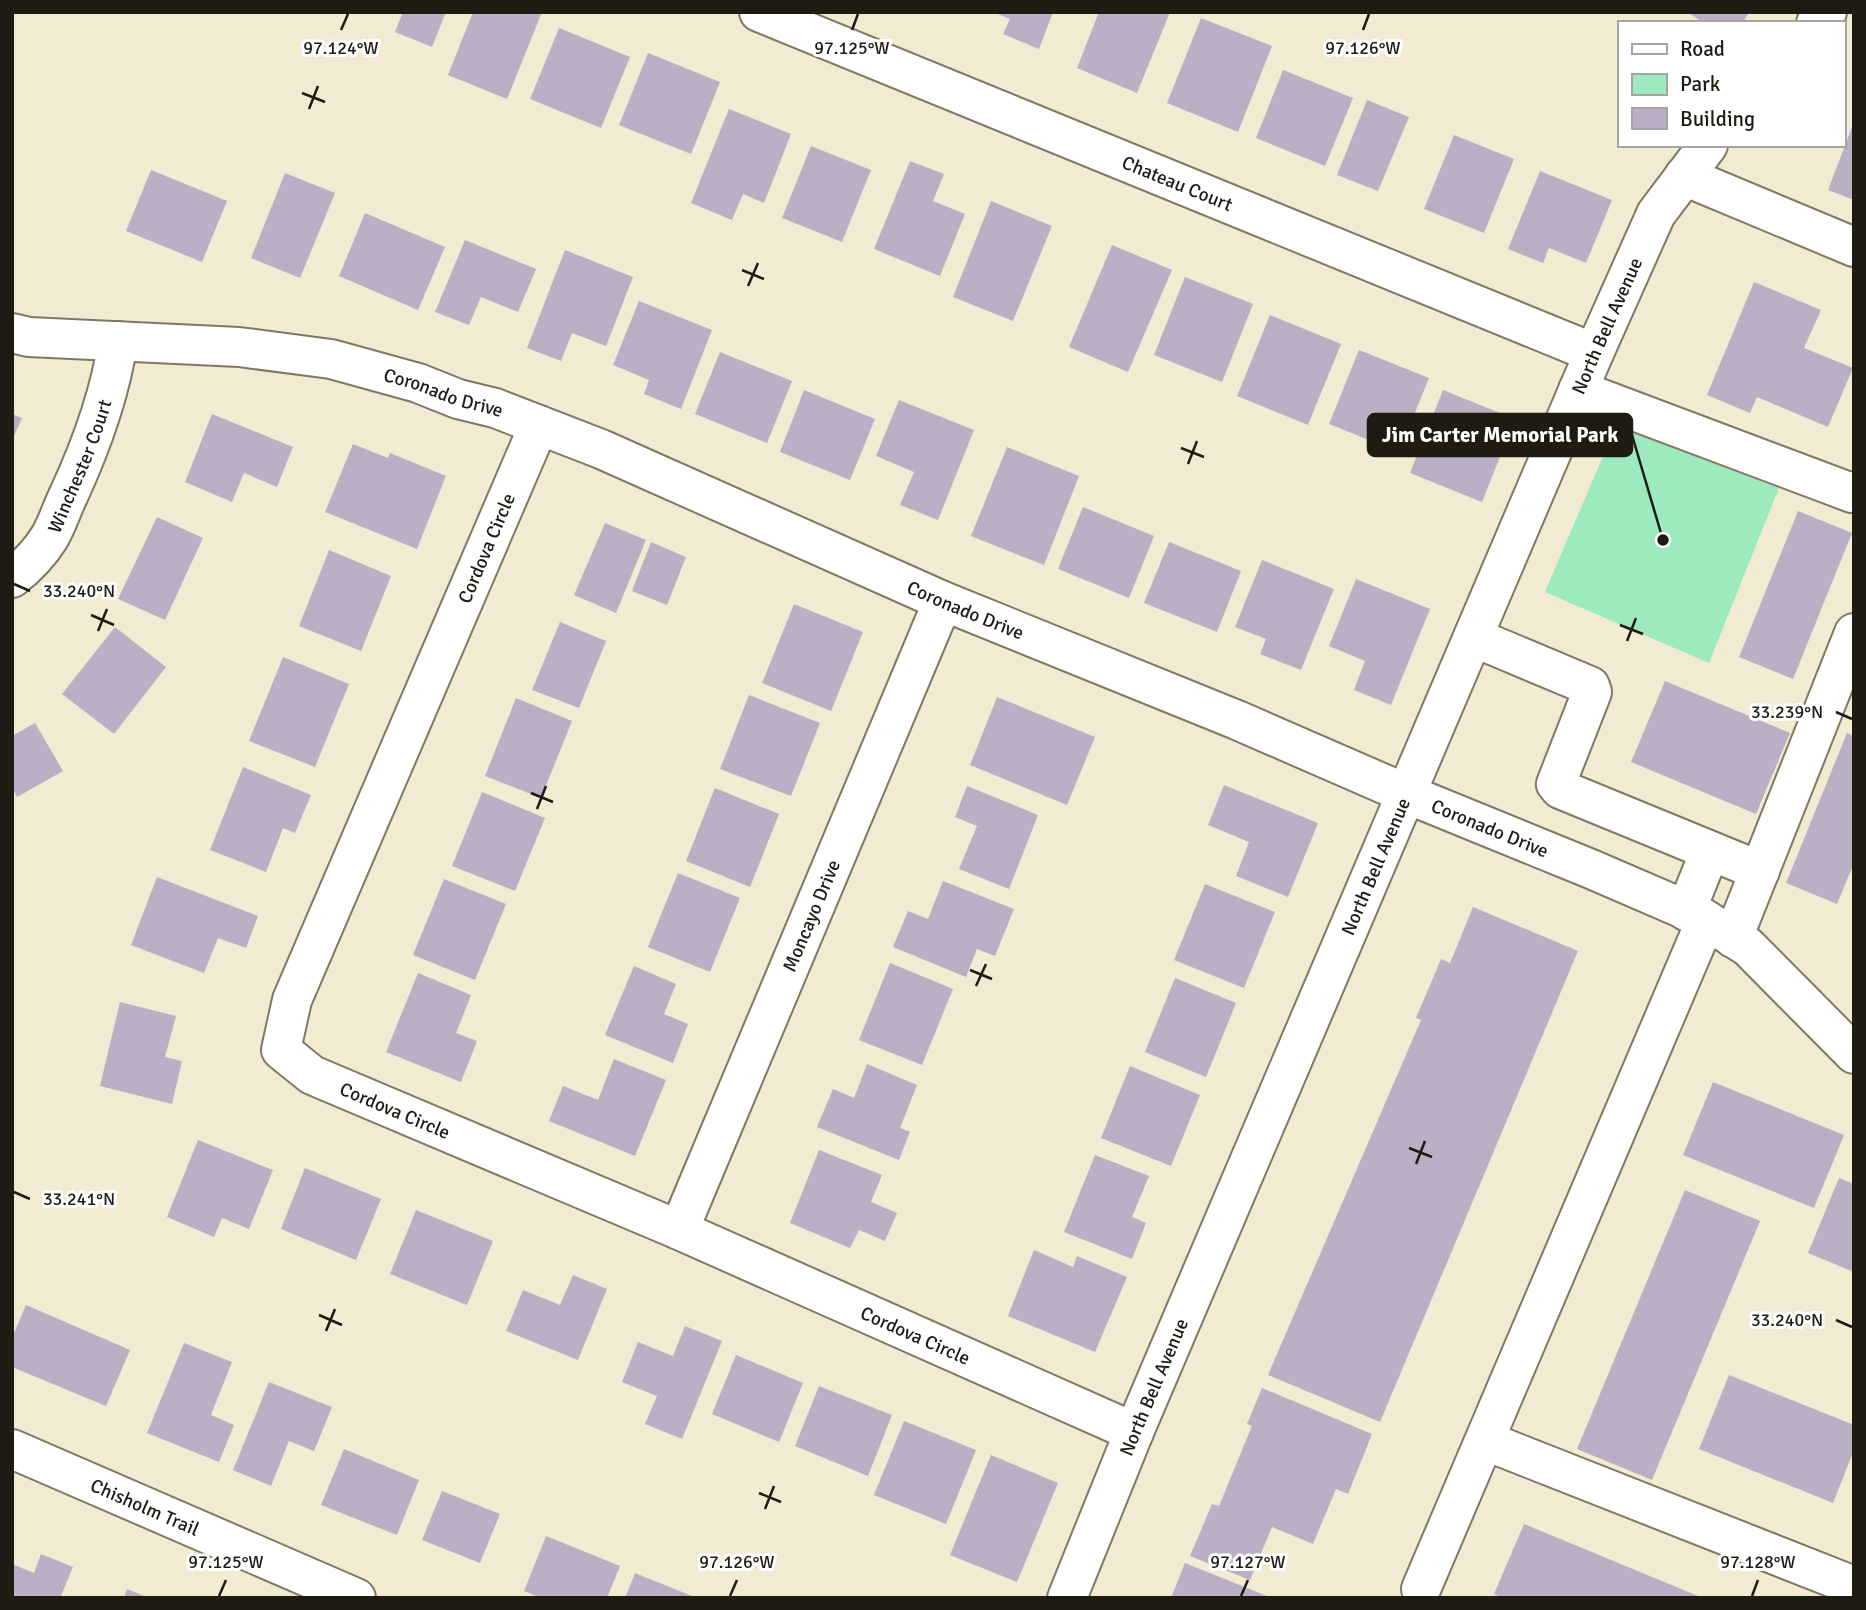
<svg xmlns="http://www.w3.org/2000/svg" width="1866" height="1610" font-family="Signika,sans-serif">
  <style>
    .green { fill: #9ceabe }
    .building { fill: #baafc5 }
    .lines { fill: none; stroke-linecap: round; stroke-linejoin: round }
    .minor-casing { stroke: #7f7963; stroke-width: 42 }
    .minor { stroke: #fff; stroke-width: 38 }
    .ticks { fill: none; stroke: #1d1b12; stroke-width: 2.5 }
    .labels { text-anchor: middle; stroke-width: 6; stroke-linejoin: round; paint-order: stroke }
    .street-label { font-size: 19px; fill: #1d1b12; stroke: #fff }
    .ticks-label { font-size: 18px; text-anchor: middle; fill: #1d1b12; stroke: #fff; stroke-width: 6; stroke-linejoin: round; paint-order: stroke }
    .leader { fill: none; stroke: #1d1b12; stroke-width: 2.5 }
    .callout-dot { fill: #1d1b12; stroke: #fff; stroke-width: 2.5 }
    .callout { fill: #1d1b12; stroke: #1d1b12; stroke-width: 2.5 }
    .callout-label { font-size: 21px; text-anchor: middle; font-weight: bold; fill: #fff }
  </style>
  <rect width="100%" height="100%" fill="#f1ebd2"/>
  <!-- green -->
  <path class="green" d="M 1616,426 L 1779,488 L 1709,663 L 1545,592 Z"/>
  <!-- building -->
  <path class="building" d="M 403,12 L 446,12 L 432,47 L 395,32 Z
    M 473,12 L 542,12 L 507,99 L 448,75 Z
    M 993,12 L 1053,12 L 1039,49 L 1003,34 L 1010,19 Z
    M 1099,12 L 1170,12 L 1137,93 L 1077,68 Z
    M 1687,12 L 1749,12 L 1743,23 L 1704,23 Z
    M 1201,18 L 1272,46 L 1238,132 L 1167,103 Z
    M 559,28 L 630,57 L 601,128 L 530,99 Z
    M 648,53 L 720,82 L 691,154 L 619,125 Z
    M 1283,70 L 1353,98 L 1325,166 L 1256,138 Z
    M 1367,100 L 1409,117 L 1378,191 L 1337,175 Z
    M 729,109 L 791,134 L 764,203 L 743,194 L 732,220 L 691,203 Z
    M 1854,122 L 1854,200 L 1828,190 Z
    M 1454,135 L 1514,159 L 1484,233 L 1424,209 Z
    M 811,146 L 871,170 L 842,242 L 782,218 Z
    M 910,161 L 944,174 L 933,201 L 965,214 L 940,276 L 874,249 Z
    M 151,170 L 227,201 L 202,262 L 126,231 Z
    M 1540,171 L 1612,200 L 1586,263 L 1549,248 L 1543,263 L 1508,249 Z
    M 285,173 L 335,193 L 300,278 L 251,258 Z
    M 991,201 L 1052,226 L 1013,321 L 953,297 Z
    M 365,213 L 445,247 L 418,310 L 339,276 Z
    M 465,240 L 536,269 L 518,312 L 481,297 L 469,325 L 435,312 Z
    M 1112,245 L 1172,270 L 1128,372 L 1069,347 Z
    M 565,250 L 633,277 L 606,346 L 572,333 L 561,361 L 527,348 Z
    M 1185,277 L 1253,304 L 1222,382 L 1154,355 Z
    M 1754,282 L 1821,310 L 1804,348 L 1853,368 L 1828,427 L 1757,397 L 1750,413 L 1707,395 Z
    M 639,301 L 712,330 L 681,409 L 644,394 L 649,380 L 613,365 Z
    M 1270,315 L 1341,344 L 1308,425 L 1237,396 Z
    M 1359,350 L 1429,378 L 1399,452 L 1329,424 Z
    M 720,352 L 792,381 L 767,443 L 695,414 Z
    M 804,390 L 875,419 L 850,480 L 780,452 Z
    M 1443,390 L 1515,419 L 1482,502 L 1410,473 Z
    M 899,400 L 974,430 L 938,520 L 900,505 L 914,472 L 876,456 Z
    M 12,414 L 22,418 L 12,441 Z
    M 212,414 L 293,447 L 277,487 L 244,473 L 232,502 L 185,482 Z
    M 353,444 L 388,458 L 390,453 L 446,476 L 417,549 L 325,512 Z
    M 1007,447 L 1079,476 L 1044,565 L 971,536 Z
    M 1083,507 L 1154,536 L 1129,598 L 1058,569 Z
    M 1798,511 L 1852,533 L 1793,679 L 1739,657 Z
    M 157,517 L 203,538 L 165,620 L 118,599 Z
    M 605,523 L 646,540 L 616,613 L 574,595 Z
    M 651,542 L 686,557 L 667,605 L 632,591 Z
    M 1169,542 L 1241,571 L 1217,632 L 1144,603 Z
    M 329,550 L 391,576 L 361,651 L 299,626 Z
    M 1262,560 L 1334,589 L 1301,670 L 1260,654 L 1266,639 L 1235,627 Z
    M 1356,579 L 1430,609 L 1391,705 L 1354,690 L 1365,661 L 1329,646 Z
    M 794,604 L 863,632 L 831,711 L 762,683 Z
    M 560,622 L 606,641 L 579,708 L 532,690 Z
    M 115,627 L 166,667 L 114,734 L 62,694 Z
    M 283,657 L 349,684 L 315,767 L 249,741 Z
    M 1665,681 L 1790,733 L 1756,814 L 1631,762 Z
    M 749,695 L 820,723 L 791,796 L 720,769 Z
    M 997,697 L 1095,737 L 1067,805 L 970,765 Z
    M 516,698 L 572,721 L 541,798 L 485,776 Z
    M 35,723 L 63,771 L 17,797 L 12,787 L 12,736 Z
    M 1847,733 L 1854,736 L 1854,863 L 1837,904 L 1786,883 Z
    M 243,767 L 311,795 L 295,833 L 283,828 L 266,872 L 210,850 Z
    M 1224,785 L 1318,823 L 1288,897 L 1236,876 L 1249,842 L 1208,825 Z
    M 967,786 L 1038,815 L 1009,889 L 959,869 L 977,826 L 955,817 Z
    M 715,788 L 779,814 L 750,887 L 686,861 Z
    M 482,792 L 545,818 L 515,891 L 452,866 Z
    M 678,873 L 740,898 L 710,972 L 648,947 Z
    M 157,877 L 258,916 L 246,948 L 218,938 L 204,973 L 131,945 Z
    M 444,879 L 506,904 L 475,980 L 413,955 Z
    M 943,881 L 1014,909 L 995,956 L 977,949 L 966,977 L 893,947 L 908,911 L 928,919 Z
    M 1205,884 L 1275,912 L 1244,988 L 1174,960 Z
    M 1473,907 L 1578,951 L 1380,1422 L 1268,1375 L 1421,1020 L 1416,1018 L 1441,959 L 1450,963 Z
    M 890,963 L 953,989 L 922,1065 L 859,1040 Z
    M 634,966 L 676,984 L 664,1014 L 688,1024 L 673,1063 L 605,1035 Z
    M 418,973 L 471,995 L 456,1033 L 477,1041 L 461,1082 L 386,1052 Z
    M 1175,978 L 1236,1003 L 1206,1077 L 1145,1052 Z
    M 120,1002 L 176,1016 L 165,1057 L 182,1061 L 172,1104 L 100,1086 Z
    M 614,1059 L 666,1080 L 635,1156 L 549,1121 L 563,1086 L 598,1100 Z
    M 867,1064 L 917,1085 L 900,1128 L 910,1132 L 899,1160 L 817,1127 L 833,1089 L 854,1098 Z
    M 1130,1066 L 1200,1095 L 1171,1166 L 1101,1138 Z
    M 1713,1082 L 1844,1135 L 1814,1208 L 1683,1155 Z
    M 198,1140 L 273,1170 L 249,1229 L 222,1218 L 214,1237 L 167,1217 Z
    M 819,1150 L 882,1175 L 871,1202 L 897,1213 L 885,1241 L 859,1230 L 850,1248 L 790,1223 Z
    M 1095,1155 L 1149,1176 L 1132,1217 L 1146,1223 L 1132,1259 L 1064,1232 Z
    M 305,1168 L 381,1199 L 356,1260 L 281,1229 Z
    M 1839,1178 L 1854,1184 L 1854,1272 L 1808,1253 Z
    M 1685,1190 L 1760,1221 L 1652,1480 L 1577,1449 Z
    M 416,1210 L 493,1241 L 467,1305 L 390,1274 Z
    M 1034,1250 L 1073,1267 L 1077,1256 L 1127,1277 L 1095,1352 L 1008,1316 Z
    M 573,1275 L 607,1289 L 578,1360 L 506,1331 L 523,1290 L 560,1305 Z
    M 26,1305 L 130,1350 L 106,1406 L 12,1367 L 12,1338 Z
    M 685,1326 L 722,1341 L 682,1439 L 645,1424 L 657,1396 L 622,1382 L 638,1342 L 673,1356 Z
    M 184,1343 L 232,1362 L 211,1415 L 234,1425 L 219,1462 L 147,1433 Z
    M 736,1355 L 803,1383 L 779,1442 L 712,1414 Z
    M 1729,1375 L 1854,1425 L 1854,1450 L 1833,1503 L 1699,1449 Z
    M 269,1382 L 332,1407 L 314,1451 L 289,1441 L 271,1486 L 233,1470 Z
    M 819,1386 L 892,1415 L 868,1476 L 795,1446 Z
    M 1262,1388 L 1372,1434 L 1348,1494 L 1336,1489 L 1313,1544 L 1272,1527 L 1250,1580 L 1190,1556 L 1212,1504 L 1219,1506 L 1252,1426 L 1247,1424 Z
    M 904,1421 L 976,1450 L 946,1524 L 874,1495 Z
    M 344,1449 L 419,1480 L 397,1535 L 321,1505 Z
    M 991,1455 L 1058,1483 L 1017,1582 L 950,1555 Z
    M 442,1491 L 500,1514 L 480,1563 L 422,1540 Z
    M 1524,1524 L 1703,1598 L 1502,1598 L 1494,1594 Z
    M 546,1536 L 620,1566 L 607,1598 L 541,1598 L 524,1591 Z
    M 41,1554 L 73,1567 L 60,1598 L 12,1598 L 12,1564 L 34,1573 Z
    M 1185,1563 L 1272,1598 L 1171,1598 Z
    M 635,1573 L 697,1598 L 625,1598 Z
    M 127,1589 L 149,1598 L 124,1598 Z"/>
  <g class="lines">
    <!-- minor casing -->
    <g class="minor-casing">
      <g id="minor">
        <path id="s1" d="M 759,12 L 1594,353"/>
        <path d="M 1816,23 L 1827,12"/>
        <path d="M 1684,176 L 1854,247"/>
        <path id="s2" d="M 12,333 L 29,337 L 239,347 L 331,359 L 418,383 L 458,399 L 495,408 L 601,449 L 943,601 L 1237,720 L 1407,794 L 1591,869 L 1700,916 L 1748,947 L 1854,1054"/>
        <path d="M 1578,390 L 1852,493 L 1854,491"/>
        <path id="s3" d="M 539,425 L 292,1000 L 281,1050 L 312,1075 L 679,1230 L 1134,1432"/>
        <path id="s4" d="M 12,578 C 26,567 39,554 49,538 C 57,525 62,508 69,494 C 92,444 110,395 118,341"/>
        <path d="M 1473,637 L 1590,686 L 1592,692 L 1556,784 L 1560,789 L 1760,871"/>
        <path d="M 1686,911 L 1710,851"/>
        <path d="M 1733,938 L 1854,633"/>
        <path id="s5" d="M 679,1230 L 943,601"/>
        <path d="M 1486,1441 L 1854,1586"/>
        <path id="s6" d="M 12,1449 L 356,1598"/>
        <path d="M 1421,1589 L 1706,920"/>
        <path id="s7" d="M 1067,1598 L 1134,1432 L 1594,353 L 1656,214 L 1708,145"/>
      </g>
    </g>
    <!-- minor -->
    <use href="#minor" class="minor"/>
  </g>
  <!-- ticks -->
  <path class="ticks" d="M 341,30 L 348,14M 852,30 L 858,14M 1363,30 L 1369,14M 302,93 L 325,102M 309,109 L 318,86M 742,270 L 764,279M 748,286 L 758,263M 1181,448 L 1204,457M 1188,464 L 1197,441M 14,584 L 30,591M 91,615 L 114,625M 1620,625 L 1643,634M 98,631 L 107,609M 1627,641 L 1636,618M 1836,712 L 1852,719M 531,793 L 553,802M 537,809 L 546,786M 970,970 L 992,979M 976,986 L 986,964M 1409,1148 L 1432,1157M 1416,1164 L 1425,1141M 14,1192 L 30,1199M 319,1315 L 342,1325M 1836,1320 L 1852,1327M 326,1331 L 335,1309M 759,1493 L 781,1502M 765,1509 L 774,1486M 219,1596 L 226,1580M 730,1596 L 737,1580M 1241,1596 L 1248,1580M 1752,1596 L 1758,1580"/>
  <g class="labels">
    <!-- street labels -->
    <g class="street-label">
      <text dy="7" stroke="none"><textPath href="#s1" startOffset="452">Chateau Court</textPath></text>
      <text dy="7" stroke="none"><textPath href="#s7" startOffset="1382">North Bell Avenue</textPath></text>
      <text dy="7" stroke="none"><textPath href="#s2" startOffset="438">Coronado Drive</textPath></text>
      <text dy="7" stroke="none"><textPath href="#s4" startOffset="133">Winchester Court</textPath></text>
      <text transform="translate(486 548) rotate(-67)" y="7">Cordova Circle</text>
      <text dy="7" stroke="none"><textPath href="#s2" startOffset="1004">Coronado Drive</textPath></text>
      <text dy="7" stroke="none"><textPath href="#s2" startOffset="1572">Coronado Drive</textPath></text>
      <text dy="7" stroke="none"><textPath href="#s7" startOffset="794">North Bell Avenue</textPath></text>
      <text dy="7" stroke="none"><textPath href="#s5" startOffset="341">Moncayo Drive</textPath></text>
      <text dy="7" stroke="none"><textPath href="#s3" startOffset="807">Cordova Circle</textPath></text>
      <text dy="7" stroke="none"><textPath href="#s3" startOffset="1374">Cordova Circle</textPath></text>
      <text dy="7" stroke="none"><textPath href="#s7" startOffset="228">North Bell Avenue</textPath></text>
      <text dy="7" stroke="none"><textPath href="#s6" startOffset="145">Chisholm Trail</textPath></text>
    </g>
  </g>
  <g class="ticks-label">
    <text x="341" y="54">97.124°W</text>
    <text x="852" y="54">97.125°W</text>
    <text x="1363" y="54">97.126°W</text>
    <text x="79" y="597">33.240°N</text>
    <text x="1787" y="718">33.239°N</text>
    <text x="79" y="1205">33.241°N</text>
    <text x="1787" y="1326">33.240°N</text>
    <text x="226" y="1568">97.125°W</text>
    <text x="737" y="1568">97.126°W</text>
    <text x="1248" y="1568">97.127°W</text>
    <text x="1758" y="1568">97.128°W</text>
  </g>
  <!-- callouts -->
  <path class="leader" d="M1663 540L1632 435"/>
  <circle class="callout-dot" cx="1663" cy="540" r="7"/>
  <rect class="callout" x="1368" y="414" width="264" height="42" rx="7"/>
  <g class="callout-label">
    <text x="1500" y="442">Jim Carter Memorial Park</text>
  </g>
  <!-- border -->
  <rect width="1866" height="1610" fill="none" stroke="#1d1b12" stroke-width="28"/>
  <!-- legend -->
  <rect x="1618" y="21" width="228" height="126" fill="#ffffff" stroke="#a5a4a0" stroke-width="2"/>
  <rect x="1632" y="44" width="35" height="10" fill="#ffffff" stroke="#a5a4a0" stroke-width="2"/>
  <text x="1680" y="56" font-size="21" fill="#1d1b12">Road</text>
  <rect x="1632" y="74" width="35" height="21" fill="#9ceabe" stroke="#a5a4a0" stroke-width="2"/>
  <text x="1680" y="91" font-size="21" fill="#1d1b12">Park</text>
  <rect x="1632" y="108" width="35" height="21" fill="#baafc5" stroke="#a5a4a0" stroke-width="2"/>
  <text x="1680" y="126" font-size="21" fill="#1d1b12">Building</text>
</svg>
